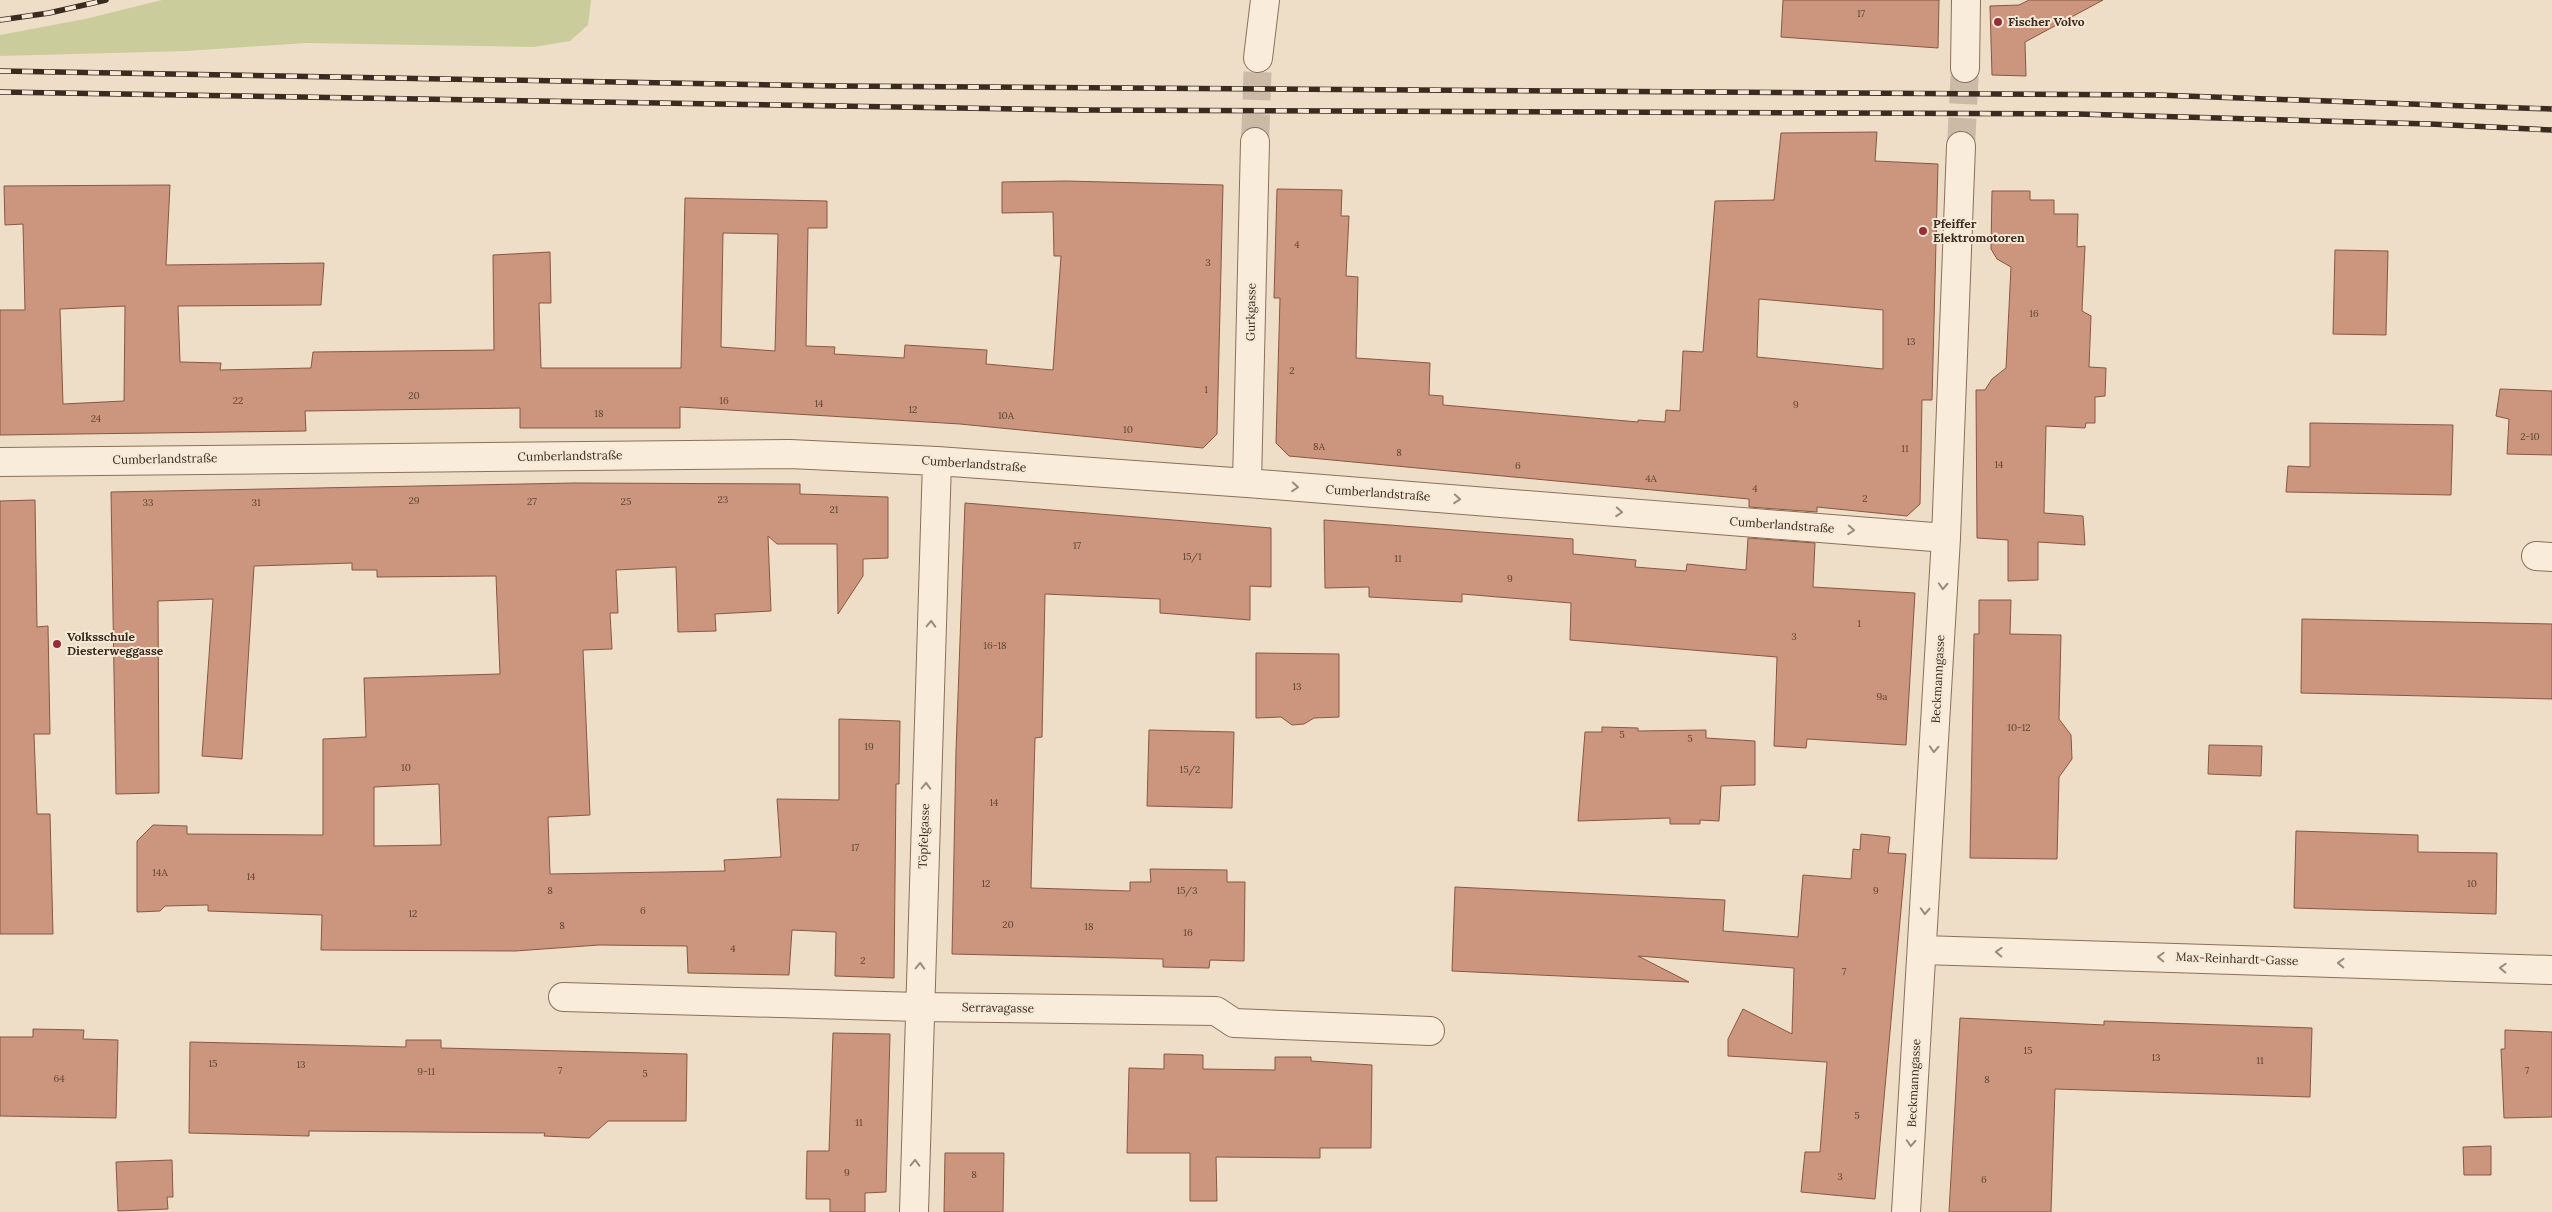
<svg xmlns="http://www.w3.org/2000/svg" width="2552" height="1212" font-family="Lora,serif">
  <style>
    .green { fill: #cbcc9b }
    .building { fill: #cb967d; stroke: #885742; fill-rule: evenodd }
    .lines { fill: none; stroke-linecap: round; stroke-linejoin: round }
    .street-tunnel { stroke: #cabaa6; stroke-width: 28; stroke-dasharray: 28 14; stroke-linecap: butt }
    .street-casing { stroke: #89705c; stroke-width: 30 }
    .street { stroke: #f9ecda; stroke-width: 28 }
    .rail-casing { stroke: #3a2a20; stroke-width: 5.5 }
    .rail { stroke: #f5e9d6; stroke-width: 4; stroke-dasharray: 11; stroke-linecap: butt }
    .oneway { stroke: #9a8b7d }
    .poi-dot { fill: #982d39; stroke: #f5e9d6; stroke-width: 2 }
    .labels { text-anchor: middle; stroke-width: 4; stroke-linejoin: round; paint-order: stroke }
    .number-label { font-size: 10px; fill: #5e4537 }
    .poi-label { font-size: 12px; font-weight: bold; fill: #3a2a20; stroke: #f5e9d6; text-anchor: start }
    .street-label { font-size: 12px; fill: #3a2a20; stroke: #f5e9d6 }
  </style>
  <rect width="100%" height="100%" fill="#eedec7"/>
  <!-- green -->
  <path class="green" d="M 162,0 L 591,0 L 591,1 L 588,25 L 570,41 L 534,47 L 306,43 L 187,51 L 0,56 L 0,35 L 85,19 Z"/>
  <!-- building -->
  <path class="building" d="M 1783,0 L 1939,0 L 1938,48 L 1781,37 Z
    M 2029,0 L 2103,0 L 2025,42 L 2026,76 L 1992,75 L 1990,6 L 2019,5 Z
    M 1877,132 L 1875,161 L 1938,164 L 1932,400 L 1922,400 L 1920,504 L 1907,516 L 1817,507 L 1817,512 L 1749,507 L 1749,499 L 1289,456 L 1276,443 L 1280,298 L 1274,298 L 1277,189 L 1342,190 L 1341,216 L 1349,216 L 1346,276 L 1358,277 L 1356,358 L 1430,363 L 1429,395 L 1443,396 L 1443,405 L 1638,422 L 1638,420 L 1665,422 L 1666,410 L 1680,411 L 1683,351 L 1703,352 L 1715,201 L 1774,200 L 1781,133 ZM 1759,299 L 1883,310 L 1883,369 L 1757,357 Z
    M 1066,181 L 1223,185 L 1217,434 L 1203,448 L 960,424 L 680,407 L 680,428 L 520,428 L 520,408 L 305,411 L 306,431 L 0,435 L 0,310 L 25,310 L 23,224 L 5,225 L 4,186 L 170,185 L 166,265 L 324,263 L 321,305 L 178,306 L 180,362 L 221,363 L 220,370 L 311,368 L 313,352 L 494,350 L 493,255 L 550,252 L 551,303 L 539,303 L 541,368 L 681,368 L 685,198 L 827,201 L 827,228 L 808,228 L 806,346 L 835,347 L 834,354 L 904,358 L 905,345 L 987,350 L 986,364 L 1053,370 L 1061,256 L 1054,256 L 1053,212 L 1002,213 L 1002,182 ZM 723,233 L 778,234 L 775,351 L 721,347 ZM 125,306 L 124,401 L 63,404 L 60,309 Z
    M 1992,191 L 2030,191 L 2030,200 L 2054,200 L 2054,214 L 2078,214 L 2077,247 L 2085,246 L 2082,311 L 2091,316 L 2089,367 L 2106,368 L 2105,396 L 2095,397 L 2095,423 L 2086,423 L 2085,428 L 2046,426 L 2044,513 L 2083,516 L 2085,545 L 2038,542 L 2038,580 L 2008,581 L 2008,540 L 1977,538 L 1976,390 L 1985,390 L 1992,379 L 2006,368 L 2011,267 L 1997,259 L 1991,249 Z
    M 2335,250 L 2388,251 L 2386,335 L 2333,334 Z
    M 2500,389 L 2552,391 L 2552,455 L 2507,454 L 2509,419 L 2496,416 Z
    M 2310,423 L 2453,425 L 2451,495 L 2286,492 L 2288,466 L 2310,467 Z
    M 574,483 L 800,484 L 800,494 L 888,497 L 888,558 L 863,559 L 863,576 L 838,614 L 837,544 L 777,544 L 768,536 L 771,611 L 715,614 L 716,631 L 678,632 L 676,567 L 616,570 L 618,613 L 610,613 L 612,649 L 583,650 L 590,815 L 548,817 L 550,874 L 725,871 L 724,860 L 781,857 L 777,799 L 839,800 L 839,719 L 900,721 L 899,784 L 896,784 L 894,978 L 835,976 L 836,932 L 792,930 L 789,975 L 688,973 L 687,946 L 599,945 L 515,951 L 321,950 L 322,915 L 208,911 L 208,905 L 165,906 L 160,911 L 137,912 L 137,841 L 153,825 L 187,826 L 187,834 L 323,835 L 323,739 L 366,737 L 364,678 L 500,674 L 496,576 L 377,577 L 377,570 L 352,570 L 352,563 L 254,566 L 242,759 L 202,756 L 213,599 L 158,601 L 159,793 L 116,794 L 111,492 ZM 439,784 L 441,845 L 374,846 L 374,787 Z
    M 35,500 L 37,627 L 48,626 L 50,734 L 34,734 L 37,814 L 50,814 L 53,934 L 0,934 L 0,501 Z
    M 965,503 L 1271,528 L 1271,587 L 1250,586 L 1250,620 L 1160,613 L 1160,599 L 1045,594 L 1042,737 L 1035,738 L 1031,888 L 1130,891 L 1130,882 L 1151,882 L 1150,869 L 1227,870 L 1227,882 L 1245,882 L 1244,961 L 1210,960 L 1209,968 L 1163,967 L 1163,959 L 952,954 L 956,751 Z
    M 1324,520 L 1573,539 L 1573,554 L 1636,560 L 1635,567 L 1686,571 L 1687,564 L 1746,570 L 1748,538 L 1815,543 L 1813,587 L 1915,593 L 1906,745 L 1807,739 L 1806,748 L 1774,746 L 1777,657 L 1570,640 L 1571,603 L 1462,594 L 1462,602 L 1369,597 L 1369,587 L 1325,588 Z
    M 1979,600 L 2011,600 L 2010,634 L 2061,635 L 2059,719 L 2071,735 L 2072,759 L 2059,777 L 2057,859 L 1970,858 L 1974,634 L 1979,634 Z
    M 2302,619 L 2552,624 L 2552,699 L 2301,693 Z
    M 1256,653 L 1339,654 L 1339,717 L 1314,718 L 1304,724 L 1292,725 L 1281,717 L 1256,718 Z
    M 1602,727 L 1638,728 L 1638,731 L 1706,730 L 1706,738 L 1755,741 L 1755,785 L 1721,786 L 1719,821 L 1700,820 L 1700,824 L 1670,824 L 1670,818 L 1578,821 L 1585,732 L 1602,732 Z
    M 1149,730 L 1234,732 L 1232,808 L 1147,806 Z
    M 2209,745 L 2262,746 L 2261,776 L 2208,774 Z
    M 2296,831 L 2418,835 L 2418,852 L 2497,853 L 2496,914 L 2294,908 Z
    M 1861,834 L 1890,837 L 1888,853 L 1906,854 L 1875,1199 L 1801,1192 L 1805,1152 L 1820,1152 L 1827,1062 L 1728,1056 L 1728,1039 L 1743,1009 L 1792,1034 L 1794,968 L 1638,956 L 1689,982 L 1452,971 L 1455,887 L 1725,900 L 1723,931 L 1798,937 L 1803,875 L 1851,879 L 1853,849 L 1860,850 Z
    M 1960,1018 L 2104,1025 L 2104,1021 L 2312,1028 L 2310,1097 L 2055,1089 L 2051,1212 L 1949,1212 Z
    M 33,1029 L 84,1030 L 83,1039 L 118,1040 L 116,1118 L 0,1116 L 0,1037 L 33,1037 Z
    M 2505,1030 L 2552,1032 L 2552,1117 L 2504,1118 L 2501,1049 L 2505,1049 Z
    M 833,1033 L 890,1034 L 886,1192 L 865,1193 L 865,1212 L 830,1212 L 830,1199 L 806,1199 L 807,1151 L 829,1151 Z
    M 406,1040 L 441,1040 L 441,1048 L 687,1054 L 686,1121 L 608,1121 L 589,1138 L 544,1136 L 545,1133 L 309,1131 L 309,1136 L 189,1133 L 190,1042 L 406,1047 Z
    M 1164,1054 L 1203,1055 L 1203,1069 L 1275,1070 L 1275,1057 L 1311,1057 L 1311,1061 L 1372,1065 L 1371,1148 L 1320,1148 L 1320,1158 L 1216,1157 L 1217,1201 L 1190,1201 L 1190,1153 L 1127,1153 L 1129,1068 L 1164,1069 Z
    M 2491,1146 L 2491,1175 L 2464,1175 L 2463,1147 Z
    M 945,1153 L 1004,1153 L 1003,1212 L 944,1212 Z
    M 172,1160 L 173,1197 L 167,1197 L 168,1209 L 118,1211 L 116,1162 Z"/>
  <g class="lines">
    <!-- street-tunnel -->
    <path class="street-tunnel" d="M 1255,142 L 1258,58
      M 1961,146 L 1965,68"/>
    <!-- street casing -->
    <g class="street-casing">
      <path id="street" d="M 1258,58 L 1265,0
        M 1965,68 L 1966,0
        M 0,462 L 790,454 L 937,461 L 1247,483 L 1946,538
        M 1247,483 L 1255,142
        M 2536,556 L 2552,557
        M 1922,950 L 2552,970
        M 563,997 L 919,1007 L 1216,1011 L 1234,1023 L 1430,1031
        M 914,1212 L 937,461
        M 1906,1212 L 1946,538 L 1961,146"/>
    </g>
    <!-- street -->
    <use href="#street" class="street"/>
    <!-- rail casing -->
    <g class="rail-casing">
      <path id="rail" d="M 0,20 L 49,13 L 106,0
        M 0,71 L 836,86 L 2157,95 L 2552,109
        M 0,92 L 1082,110 L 2078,114 L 2430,124 L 2552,130"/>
    </g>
    <!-- rail -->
    <use href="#rail" class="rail"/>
  </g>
  <!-- one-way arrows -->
  <defs><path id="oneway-chevron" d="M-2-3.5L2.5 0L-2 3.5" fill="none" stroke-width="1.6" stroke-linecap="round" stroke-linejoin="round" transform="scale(1.25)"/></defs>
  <g class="oneway">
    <use href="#oneway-chevron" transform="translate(1295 487) rotate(4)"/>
    <use href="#oneway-chevron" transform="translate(1457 499) rotate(4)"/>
    <use href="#oneway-chevron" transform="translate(1619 512) rotate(4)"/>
    <use href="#oneway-chevron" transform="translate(1851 530) rotate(4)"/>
    <use href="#oneway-chevron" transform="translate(1943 586) rotate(93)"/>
    <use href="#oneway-chevron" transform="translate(931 624) rotate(-88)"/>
    <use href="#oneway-chevron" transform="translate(1934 749) rotate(93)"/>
    <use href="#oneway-chevron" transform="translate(926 786) rotate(-88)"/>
    <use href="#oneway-chevron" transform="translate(1925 911) rotate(93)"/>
    <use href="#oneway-chevron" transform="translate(1999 952) rotate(-178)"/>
    <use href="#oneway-chevron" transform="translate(2161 957) rotate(-178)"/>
    <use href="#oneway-chevron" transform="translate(2341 963) rotate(-178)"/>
    <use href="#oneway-chevron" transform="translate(920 966) rotate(-88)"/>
    <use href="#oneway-chevron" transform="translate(2503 968) rotate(-178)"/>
    <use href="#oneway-chevron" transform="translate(1911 1143) rotate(93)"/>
    <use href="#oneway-chevron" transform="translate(915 1163) rotate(-89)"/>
  </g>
  <!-- markers -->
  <g class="poi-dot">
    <circle cx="1998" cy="22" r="5"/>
    <circle cx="1923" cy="231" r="5"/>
    <circle cx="57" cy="644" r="5"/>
  </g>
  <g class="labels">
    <!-- number labels -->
    <g class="number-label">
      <text x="1861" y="17">17</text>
      <text x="1297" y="248">4</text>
      <text x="1208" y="266">3</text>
      <text x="2034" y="317">16</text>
      <text x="1911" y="345">13</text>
      <text x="1292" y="374">2</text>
      <text x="1206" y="393">1</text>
      <text x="414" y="399">20</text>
      <text x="238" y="404">22</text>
      <text x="724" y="404">16</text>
      <text x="819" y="407">14</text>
      <text x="1796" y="408">9</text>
      <text x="913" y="413">12</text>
      <text x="599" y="417">18</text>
      <text x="1006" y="419">10A</text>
      <text x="96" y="422">24</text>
      <text x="1128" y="433">10</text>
      <text x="2530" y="440">2-10</text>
      <text x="1319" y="450">8A</text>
      <text x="1905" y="452">11</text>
      <text x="1399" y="456">8</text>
      <text x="1999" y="468">14</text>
      <text x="1518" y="469">6</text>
      <text x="1651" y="482">4A</text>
      <text x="1755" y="492">4</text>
      <text x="1865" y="502">2</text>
      <text x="723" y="503">23</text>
      <text x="414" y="504">29</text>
      <text x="532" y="505">27</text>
      <text x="626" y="505">25</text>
      <text x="148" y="506">33</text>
      <text x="256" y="506">31</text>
      <text x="834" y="513">21</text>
      <text x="1077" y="549">17</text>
      <text x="1192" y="560">15/1</text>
      <text x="1398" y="562">11</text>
      <text x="1510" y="582">9</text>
      <text x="1859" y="627">1</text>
      <text x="1794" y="640">3</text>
      <text x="995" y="649">16-18</text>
      <text x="1297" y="690">13</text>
      <text x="1882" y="700">9a</text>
      <text x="2019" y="731">10-12</text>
      <text x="1622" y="738">5</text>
      <text x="1690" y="742">5</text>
      <text x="869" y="750">19</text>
      <text x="406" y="771">10</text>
      <text x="1190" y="773">15/2</text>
      <text x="994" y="806">14</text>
      <text x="855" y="851">17</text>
      <text x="160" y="876">14A</text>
      <text x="251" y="880">14</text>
      <text x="986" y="887">12</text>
      <text x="2472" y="887">10</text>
      <text x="550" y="894">8</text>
      <text x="1187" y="894">15/3</text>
      <text x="1876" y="894">9</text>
      <text x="643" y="914">6</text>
      <text x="413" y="917">12</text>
      <text x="1008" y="928">20</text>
      <text x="562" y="929">8</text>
      <text x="1089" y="930">18</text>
      <text x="1188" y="936">16</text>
      <text x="733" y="952">4</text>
      <text x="863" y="964">2</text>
      <text x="1844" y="975">7</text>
      <text x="2028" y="1054">15</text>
      <text x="2156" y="1061">13</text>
      <text x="2260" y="1064">11</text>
      <text x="213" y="1067">15</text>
      <text x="301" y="1068">13</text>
      <text x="560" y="1074">7</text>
      <text x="2527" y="1074">7</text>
      <text x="426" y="1075">9-11</text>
      <text x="645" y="1077">5</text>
      <text x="59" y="1082">64</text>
      <text x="1987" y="1083">8</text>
      <text x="1857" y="1119">5</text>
      <text x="859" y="1126">11</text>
      <text x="847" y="1176">9</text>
      <text x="974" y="1178">8</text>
      <text x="1840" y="1180">3</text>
      <text x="1984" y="1183">6</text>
    </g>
    <!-- poi labels -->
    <g class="poi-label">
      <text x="2008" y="26">Fischer Volvo</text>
      <text x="1933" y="228">Pfeiffer<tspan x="1933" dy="14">Elektromotoren</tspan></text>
      <text x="67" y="641">Volksschule<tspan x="67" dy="14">Diesterweggasse</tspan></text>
    </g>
    <!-- street labels -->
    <g class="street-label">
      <text transform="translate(1251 312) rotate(-89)" y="4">Gurkgasse</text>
      <text transform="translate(570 456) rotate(-1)" y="4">Cumberlandstraße</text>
      <text transform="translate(165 459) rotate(-1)" y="4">Cumberlandstraße</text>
      <text transform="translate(974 464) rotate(4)" y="4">Cumberlandstraße</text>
      <text transform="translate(1378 493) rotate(4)" y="4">Cumberlandstraße</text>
      <text transform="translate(1782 525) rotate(4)" y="4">Cumberlandstraße</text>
      <text transform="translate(1938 679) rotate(-87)" y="4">Beckmanngasse</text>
      <text transform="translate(924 836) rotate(-88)" y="4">Töpfelgasse</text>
      <text transform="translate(2237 959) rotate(2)" y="4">Max-Reinhardt-Gasse</text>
      <text transform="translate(998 1008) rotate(1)" y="4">Serravagasse</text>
      <text transform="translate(1914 1083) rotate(-87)" y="4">Beckmanngasse</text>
    </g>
  </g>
</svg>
